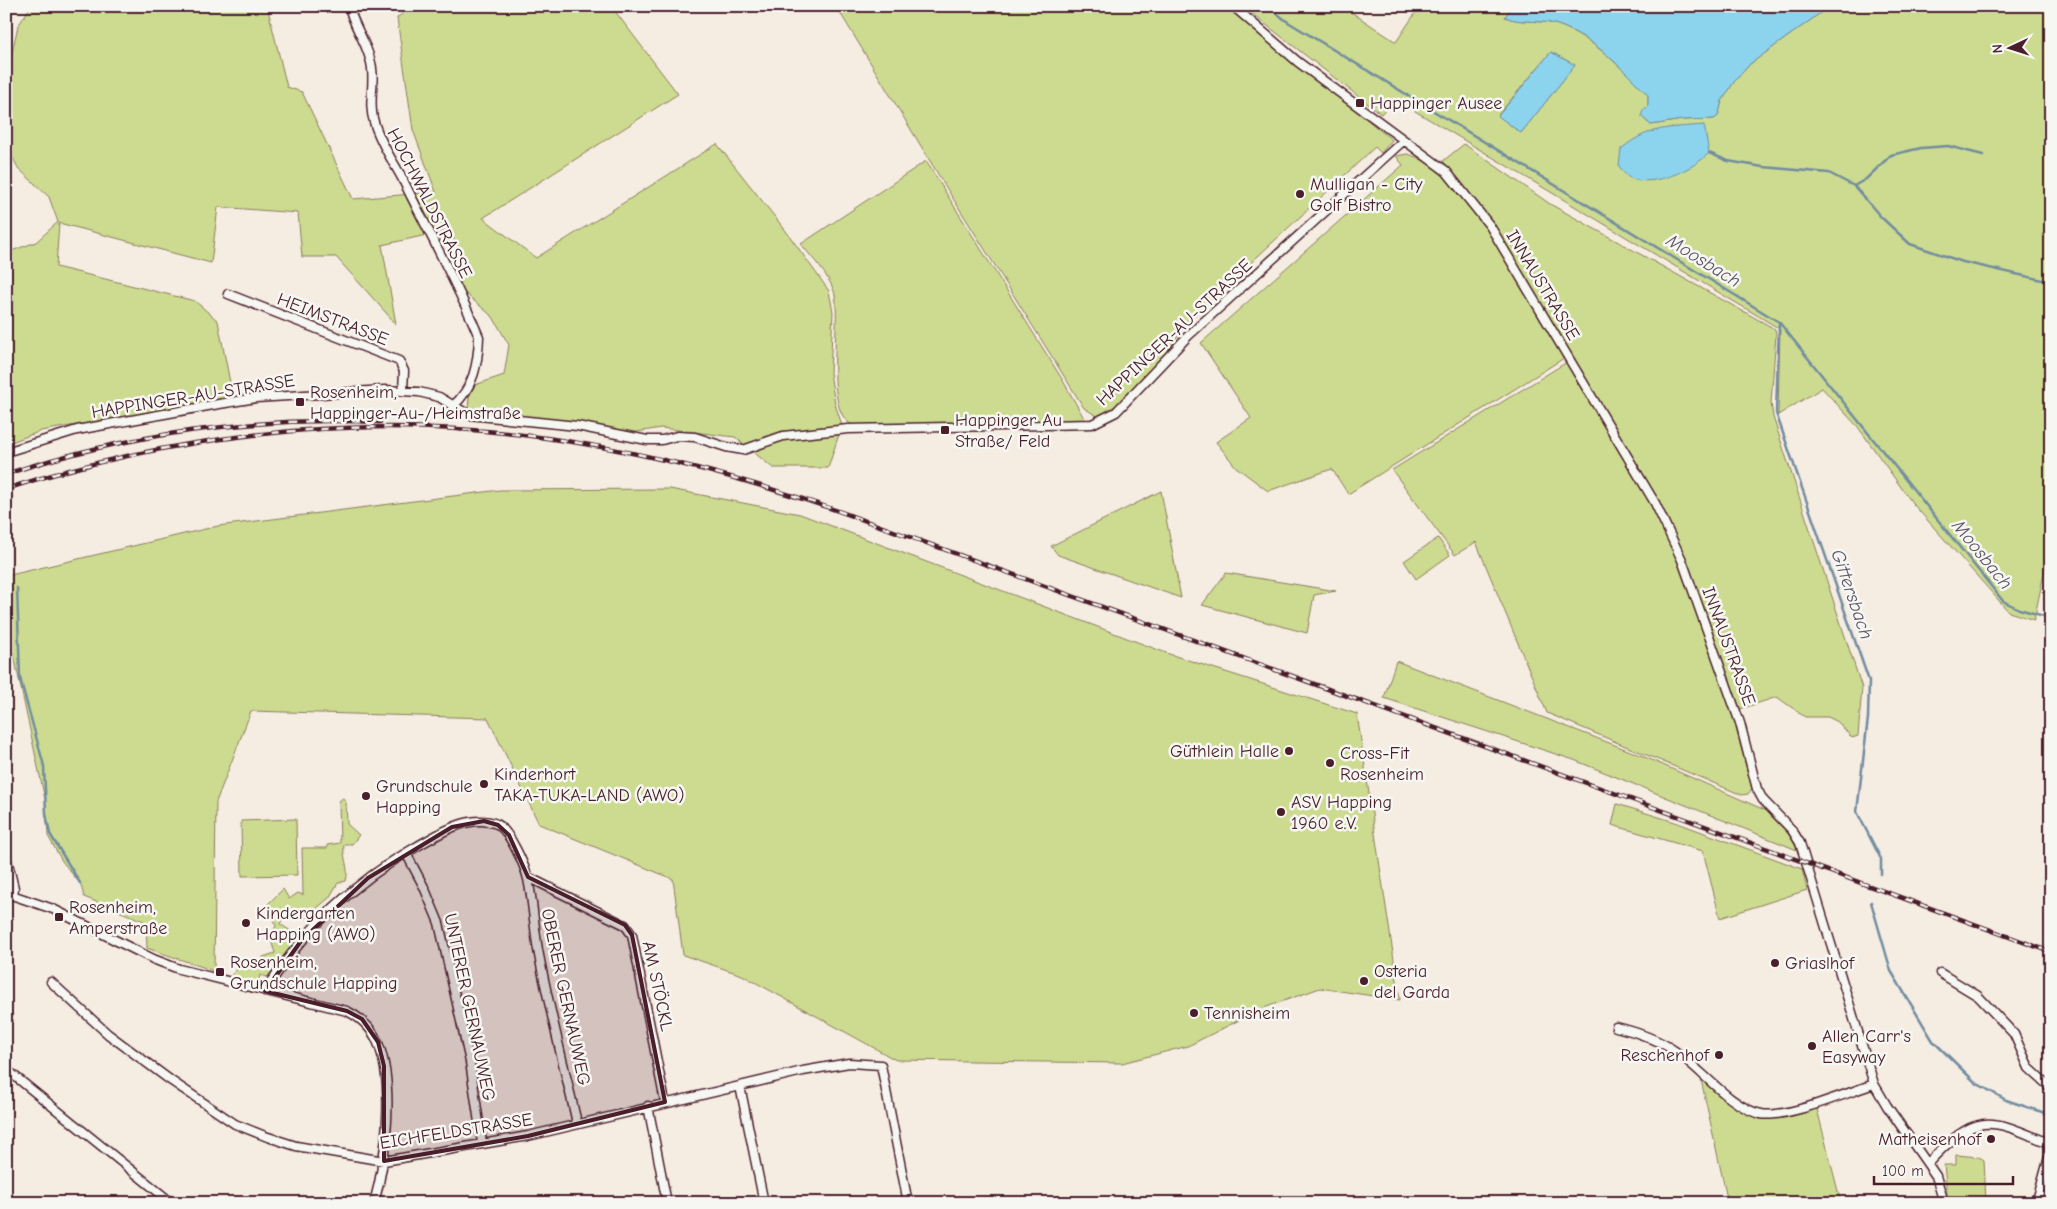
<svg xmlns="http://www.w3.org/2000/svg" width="2057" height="1209" font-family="'Comic Neue',sans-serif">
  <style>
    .green { fill: #ccdb8f; stroke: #8b7d5d; fill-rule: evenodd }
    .water { fill: #8cd4ee; stroke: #728ca0 }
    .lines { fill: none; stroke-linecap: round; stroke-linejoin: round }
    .stream { stroke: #728ca0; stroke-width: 2.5 }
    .street-casing { stroke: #4a1f2b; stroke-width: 11 }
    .street { stroke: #f6f6f2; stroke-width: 8 }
    .rail-casing { stroke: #4a1f2b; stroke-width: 4.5 }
    .rail { stroke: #f6f6f2; stroke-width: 2.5; stroke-dasharray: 8; stroke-linecap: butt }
    .marked { fill: #4a1f2b; fill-opacity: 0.2; stroke: #4a1f2b; stroke-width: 4; stroke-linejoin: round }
    .poi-dot { fill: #4a1f2b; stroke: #f6f6f2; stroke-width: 2 }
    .labels { text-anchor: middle; stroke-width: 5; stroke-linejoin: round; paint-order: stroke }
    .poi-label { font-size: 18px; fill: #4a1f2b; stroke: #f6f6f2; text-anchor: start }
    .street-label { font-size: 18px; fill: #4a1f2b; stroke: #f6f6f2 }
    .water-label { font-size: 19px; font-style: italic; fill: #5e5566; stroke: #f6f6f2 }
  </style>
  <rect width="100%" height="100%" fill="#f5ece2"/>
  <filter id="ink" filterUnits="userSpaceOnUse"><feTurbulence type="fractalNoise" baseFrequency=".02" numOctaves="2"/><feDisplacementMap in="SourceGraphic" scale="10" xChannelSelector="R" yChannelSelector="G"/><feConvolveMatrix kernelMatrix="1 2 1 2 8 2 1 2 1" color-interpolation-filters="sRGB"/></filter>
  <g filter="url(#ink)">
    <!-- green -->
    <path class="green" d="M 31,6 L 267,6 L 287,87 L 302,92 L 353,199 L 436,192 L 413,130 L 397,18 L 411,6 L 611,6 L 678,94 L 483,218 L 536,258 L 717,144 L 786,231 L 829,291 L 833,312 L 830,373 L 835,404 L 842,425 L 828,468 L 773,468 L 735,437 L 661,428 L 637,432 L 471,412 L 468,409 L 469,397 L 475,385 L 504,375 L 509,345 L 493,317 L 458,287 L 467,267 L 449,230 L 382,245 L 396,324 L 336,257 L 302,257 L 298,213 L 218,207 L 211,263 L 59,223 L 56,267 L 195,301 L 218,321 L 233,398 L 41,431 L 6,444 L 6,253 L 36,242 L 58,222 L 49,197 L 18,168 L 6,144 L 6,78 L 18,26 Z
      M 836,6 L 1228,6 L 1392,140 L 1381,153 L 1375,147 L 1183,326 C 1178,334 1174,344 1168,352 C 1155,369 1115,412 1097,416 L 1084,408 L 944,184 Z
      M 1242,6 L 1342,6 L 1396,42 L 1420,6 L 1512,6 L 1505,17 C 1521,24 1541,19 1558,25 C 1594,38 1622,69 1648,95 L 1648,106 L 1642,117 L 1651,125 L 1682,120 L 1714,119 L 1718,116 L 1722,101 L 1734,82 L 1750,64 L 1830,6 L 2051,6 L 2051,560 L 2047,559 L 2034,620 L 2009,612 L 1913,504 L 1858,427 L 1822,388 L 1778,415 L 1780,329 L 1395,99 L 1381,114 ZM 1551,52 L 1575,65 L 1521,133 L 1498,115 Z
      M 1464,144 L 1550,204 L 1775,329 L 1776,334 L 1771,403 L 1773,417 L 1862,688 L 1858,736 L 1852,738 L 1838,722 L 1828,717 L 1805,717 L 1777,697 L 1740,709 C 1712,630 1685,550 1645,477 L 1479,206 L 1443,161 Z
      M 1407,154 C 1463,166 1535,308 1564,358 L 1348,494 L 1332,469 L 1268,491 L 1236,467 L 1216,442 L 1251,418 L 1201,343 L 1403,165 L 1396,156 Z
      M 926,161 L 1062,379 L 1085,420 L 1080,422 L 855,426 C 820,415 843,318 834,291 C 828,274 812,258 801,244 Z
      M 1567,362 L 1636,476 L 1673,550 L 1727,694 L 1752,789 L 1748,794 L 1742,795 L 1547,713 L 1476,542 L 1455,555 L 1392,470 Z
      M 670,489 L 800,514 L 1169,654 L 1357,714 L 1400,1000 L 1320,988 L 1261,1009 L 1188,1046 L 1122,1063 L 896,1060 L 742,975 L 683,955 L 673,879 L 539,824 L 488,718 L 251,711 L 216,802 L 214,971 L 147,948 L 146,922 L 84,897 L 81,885 L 62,861 L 48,836 L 46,804 L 14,656 L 6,637 L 6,576 L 218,526 L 500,490 Z
      M 1161,491 L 1181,598 L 1058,555 L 1051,546 Z
      M 1438,538 L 1450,555 L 1416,579 L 1404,561 Z
      M 1226,573 L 1336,591 L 1314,595 L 1307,633 L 1202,605 Z
      M 1396,661 L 1638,754 L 1767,811 L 1792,838 L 1797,850 L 1574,760 L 1384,698 Z
      M 343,798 L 346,802 L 347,824 L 359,835 L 352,844 L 344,844 C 342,857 350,868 346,881 L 338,883 L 329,898 L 304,919 L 303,916 L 284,916 L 280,924 L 294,933 L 296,943 L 267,977 L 260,975 L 259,979 L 253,985 L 234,979 L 232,974 C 240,965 248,965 260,966 L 263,957 L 275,953 L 270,937 L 276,926 L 266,906 L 283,889 L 289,899 L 298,893 L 303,895 L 302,848 L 327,848 L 327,845 L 340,843 L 339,801 Z
      M 1617,804 L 1675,822 L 1802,869 L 1807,890 L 1720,918 L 1703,851 L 1612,825 Z
      M 296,819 L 297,875 L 242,876 L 241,821 Z
      M 1700,1075 L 1762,1117 L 1817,1109 L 1841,1203 L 1728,1203 Z
      M 1956,1155 L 1979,1157 L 1984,1160 L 1986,1203 L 1948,1203 L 1944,1165 L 1956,1165 Z"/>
    <!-- water -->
    <path class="water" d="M 1512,6 L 1830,6 L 1750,64 L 1734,82 L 1722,101 L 1718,116 L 1714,119 L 1682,120 L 1651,125 L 1642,117 L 1642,111 L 1648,106 L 1648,95 C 1622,69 1594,37 1558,25 C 1541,19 1521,24 1505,17 Z
      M 1551,52 L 1575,65 L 1521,133 L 1498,116 Z
      M 1704,125 L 1709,153 C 1694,169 1653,188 1630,178 C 1626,176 1622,170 1619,166 L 1621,149 C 1649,126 1669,128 1704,125 Z"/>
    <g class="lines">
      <!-- stream -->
      <path class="stream" d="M 1267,6 L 1288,22 L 1779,322 L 2003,601 L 2019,609 L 2051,618
        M 1709,153 L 1728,161 L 1763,167 L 1829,173 L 1854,186 L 1881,217 L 1910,244 L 1963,262 L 2051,282
        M 1854,186 L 1866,179 L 1891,155 L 1921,148 L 1948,146 L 1983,155
        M 1779,323 L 1776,413 L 1869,681 L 1868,718 L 1857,812 L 1881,859 L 1881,874
        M 17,588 L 20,678 L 44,766 L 46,814 L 50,834 L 80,883
        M 1871,902 L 1891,971 L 1933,1041 L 1976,1083 L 2006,1100 L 2051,1115"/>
      <!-- street casing -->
      <g class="street-casing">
        <path id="street" d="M 349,6 C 353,25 365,40 370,59 C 377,79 367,101 374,122 C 380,143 393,161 403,180 C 428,231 457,283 479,337 C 478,364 474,387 453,406
          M 1233,6 L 1298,62 L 1446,171 L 1490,226 L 1655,503 L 1682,560 L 1740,723 L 1757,789 L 1763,800 L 1792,830 L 1800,843 L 1874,1084 L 1887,1106 L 1936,1176 L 1944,1203
          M 228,294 L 399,361 L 404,371 L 403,390
          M 6,452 L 77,430 L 213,405 L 256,398 L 385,390 L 419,392 L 439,397 L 469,415 L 577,426 L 647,440 L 662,440 L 677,436 L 695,437 L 726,447 L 743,450 L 783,436 L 848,429 L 1092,424 L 1116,412 L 1188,336 L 1404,140
          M 406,853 L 424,887 L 439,923 L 470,1062 L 482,1143
          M 6,855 L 14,888 L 13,896
          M 528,877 L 625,925 L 632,935 L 665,1102
          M 6,893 L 53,909 L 153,959 L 179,969 L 347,1011 C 361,1018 372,1028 378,1043 C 395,1084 386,1161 374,1203
          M 1940,973 L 1978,996 L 2014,1034 L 2029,1068 L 2051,1088
          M 51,982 L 108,1034 L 170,1080 L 235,1124 L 265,1136 L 296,1146 L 384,1161 L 528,1136 L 803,1071 L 849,1063 L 881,1065 L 908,1203
          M 265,991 C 303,931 354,882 416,847 C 439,834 469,813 497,824 C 509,830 525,866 528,879 C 533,902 534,926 538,950 C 549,1008 564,1066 577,1123
          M 1616,1027 C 1637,1032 1657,1039 1675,1051 C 1700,1068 1731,1108 1761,1114 C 1785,1119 1849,1092 1874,1084
          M 6,1069 L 172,1203
          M 740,1086 L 764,1203
          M 648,1106 L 667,1203
          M 1928,1163 C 1978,1110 1989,1118 2051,1144
          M 2038,1197 L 2051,1150
          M 2030,1203 L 2038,1197 L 2046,1203"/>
      </g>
      <!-- street -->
      <use href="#street" class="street"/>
      <!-- rail casing -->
      <g class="rail-casing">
        <path id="rail" d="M 6,474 C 130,433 251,417 380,422
          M 6,489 C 168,436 345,415 515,434 C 628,447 737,475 844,513 L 2051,952"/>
      </g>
      <!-- rail -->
      <use href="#rail" class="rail"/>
    </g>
  </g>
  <!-- marked area -->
  <path class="marked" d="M 484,821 L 498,825 L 509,835 L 528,877 L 625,925 L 632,935 L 665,1102 L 528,1136 L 384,1161 L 384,1066 L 378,1042 L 362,1019 L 347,1011 L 265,991 L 301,941 L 368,878 L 452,827 Z"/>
  <!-- markers -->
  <g class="poi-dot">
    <rect x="1355" y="98" width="10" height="10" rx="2.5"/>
    <circle cx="1300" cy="194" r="5"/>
    <rect x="295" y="397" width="10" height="10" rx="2.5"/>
    <rect x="940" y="425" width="10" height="10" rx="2.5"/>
    <circle cx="1289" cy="751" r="5"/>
    <circle cx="1330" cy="763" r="5"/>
    <circle cx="484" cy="784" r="5"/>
    <circle cx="366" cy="796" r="5"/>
    <circle cx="1281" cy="812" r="5"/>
    <rect x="54" y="912" width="10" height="10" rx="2.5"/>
    <circle cx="246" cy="923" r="5"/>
    <circle cx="1775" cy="963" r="5"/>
    <rect x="215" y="967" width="10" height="10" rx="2.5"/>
    <circle cx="1364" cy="981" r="5"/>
    <circle cx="1194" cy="1013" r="5"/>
    <circle cx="1812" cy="1046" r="5"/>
    <circle cx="1719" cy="1055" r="5"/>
    <circle cx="1991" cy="1139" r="5"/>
  </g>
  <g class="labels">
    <!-- poi labels -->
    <g class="poi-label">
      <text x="1370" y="109">Happinger Ausee</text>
      <text x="1310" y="190">Mulligan - City<tspan x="1310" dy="21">Golf Bistro</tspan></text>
      <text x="310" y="398">Rosenheim,<tspan x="310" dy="21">Happinger-Au-/Heimstraße</tspan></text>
      <text x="955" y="426">Happinger Au<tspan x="955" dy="21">Straße/ Feld</tspan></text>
      <text x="1279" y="757" text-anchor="end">Güthlein Halle</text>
      <text x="1340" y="759">Cross-Fit<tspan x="1340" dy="21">Rosenheim</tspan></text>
      <text x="494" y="780">Kinderhort<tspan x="494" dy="21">TAKA-TUKA-LAND (AWO)</tspan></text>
      <text x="376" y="792">Grundschule<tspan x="376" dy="21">Happing</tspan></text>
      <text x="1291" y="808">ASV Happing<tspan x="1291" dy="21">1960 e.V.</tspan></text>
      <text x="69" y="913">Rosenheim,<tspan x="69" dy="21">Amperstraße</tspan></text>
      <text x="256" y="919">Kindergarten<tspan x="256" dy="21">Happing (AWO)</tspan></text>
      <text x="230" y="968">Rosenheim,<tspan x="230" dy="21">Grundschule Happing</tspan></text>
      <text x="1785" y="969">Griaslhof</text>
      <text x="1374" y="977">Osteria<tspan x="1374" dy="21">del Garda</tspan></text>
      <text x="1204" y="1019">Tennisheim</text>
      <text x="1822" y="1042">Allen Carr's<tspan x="1822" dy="21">Easyway</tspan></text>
      <text x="1709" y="1061" text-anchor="end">Reschenhof</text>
      <text x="1981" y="1145" text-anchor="end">Matheisenhof</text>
    </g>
    <!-- street labels -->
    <g class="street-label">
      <text transform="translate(430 203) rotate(63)" y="6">HOCHWALDSTRASSE</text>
      <text transform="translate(1543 285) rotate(59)" y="6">INNAUSTRASSE</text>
      <text transform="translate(333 319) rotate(21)" y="6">HEIMSTRASSE</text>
      <text transform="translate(1174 332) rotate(-43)" y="6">HAPPINGER-AU-STRASSE</text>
      <text transform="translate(193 396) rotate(-9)" y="6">HAPPINGER-AU-STRASSE</text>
      <text transform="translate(1729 646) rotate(70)" y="6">INNAUSTRASSE</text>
      <text transform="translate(658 986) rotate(78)" y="6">AM STÖCKL</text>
      <text transform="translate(566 997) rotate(78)" y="6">OBERER GERNAUWEG</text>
      <text transform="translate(470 1007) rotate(78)" y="6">UNTERER GERNAUWEG</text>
      <text transform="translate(456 1131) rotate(-9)" y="6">EICHFELDSTRASSE</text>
    </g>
    <!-- water labels -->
    <g class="water-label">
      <text transform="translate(1704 260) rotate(32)" y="7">Moosbach</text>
      <text transform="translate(1983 554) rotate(51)" y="7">Moosbach</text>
      <text transform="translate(1853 594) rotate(71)" y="7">Gittersbach</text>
    </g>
  </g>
  <!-- margin -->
  <rect width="2057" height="1209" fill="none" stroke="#f6f6f2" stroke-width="25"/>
  <rect x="12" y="12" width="2032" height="1184" fill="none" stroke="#4a1f2b" stroke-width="2" filter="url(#ink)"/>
  <!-- north arrow -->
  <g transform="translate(2010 48) rotate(266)" stroke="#f6f6f2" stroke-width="4" paint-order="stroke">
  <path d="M0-4L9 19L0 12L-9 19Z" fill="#4a1f2b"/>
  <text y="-8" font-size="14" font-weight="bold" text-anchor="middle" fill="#4a1f2b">N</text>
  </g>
  <!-- scale -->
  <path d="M1874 1176v8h139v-8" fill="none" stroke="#4a1f2b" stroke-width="2.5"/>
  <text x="1882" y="1176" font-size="15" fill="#4a1f2b" stroke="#f6f6f2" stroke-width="4" paint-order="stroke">100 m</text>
</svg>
